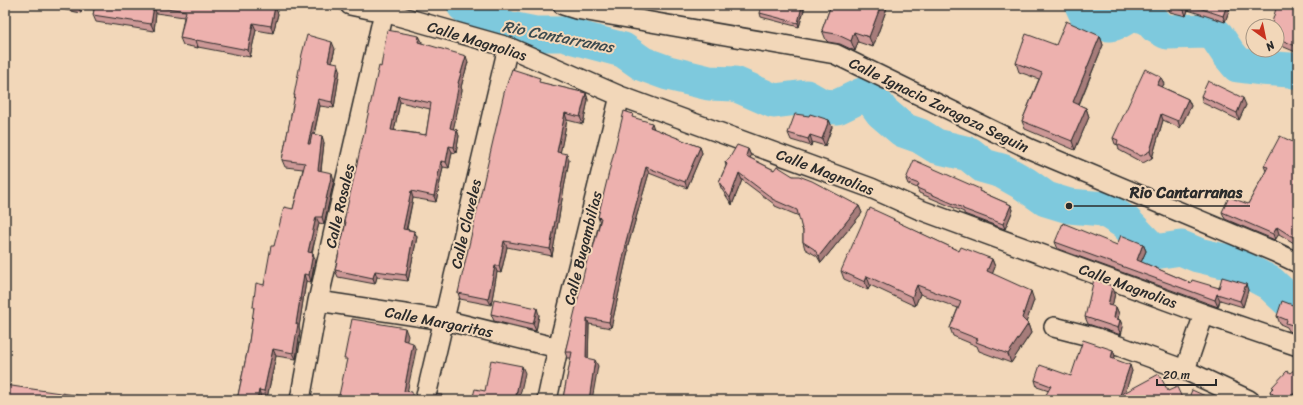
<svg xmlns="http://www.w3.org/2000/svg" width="1303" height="405" viewBox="0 0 1303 405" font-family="Sriracha,sans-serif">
<rect width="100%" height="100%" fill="#f2d7b9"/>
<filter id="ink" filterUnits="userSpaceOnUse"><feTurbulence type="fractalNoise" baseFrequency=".025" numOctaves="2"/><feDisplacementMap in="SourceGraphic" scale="8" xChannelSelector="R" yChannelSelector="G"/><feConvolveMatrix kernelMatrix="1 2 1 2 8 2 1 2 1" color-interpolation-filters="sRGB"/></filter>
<g filter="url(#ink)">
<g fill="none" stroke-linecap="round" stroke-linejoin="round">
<path stroke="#7ec9dd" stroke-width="35" d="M464,5L485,21L510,29L535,34H563L623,50L643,64L668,73L709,83L735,84L774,101L806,97L822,106L837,107L862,95L874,101L882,112L903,130L920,136L936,146L969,154L984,166L1002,171L1025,184L1046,199L1069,206L1104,209L1125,222L1154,252L1181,248L1198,255L1232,263L1270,283L1287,299H1298
M1082,5L1088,18C1109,27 1113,26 1131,14L1147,16L1156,26L1167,32L1206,31L1216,35L1228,53L1238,65L1261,68L1290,70L1298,72"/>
<g stroke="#2b2b2b" stroke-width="22">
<path id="street" d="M350,5L384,12L508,47L620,96L871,188L918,209L1204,314L1298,346
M563,5L576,9L835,54L1030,149L1275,252L1298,263
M318,301L444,320L558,348
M1054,327L1097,338L1185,370L1249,400
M1185,370L1204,314
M300,400L318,301L384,12L387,5
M425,400L508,47
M547,400L558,348L620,96"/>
</g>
<use href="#street" stroke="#f2d7b9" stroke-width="19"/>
</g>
<path fill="#cc9896" stroke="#2b2b2b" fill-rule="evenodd" d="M60,5H83L81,13L61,9Z
M95,5L275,7L278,14L273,33L256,30L250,57L198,47V48L183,45L180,38L184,17L156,13L154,31L96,22L93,15Z
M831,5H888L873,47L858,42L855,51L840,44L828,42L826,40L822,30Z
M1162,5H1231L1225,22L1188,10L1186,16L1170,12L1168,7Z
M802,6L804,10L799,27L761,17L760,13Z
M1298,6V53L1277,44V26Z
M419,36L422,42L421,43L468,62L461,87L462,90L453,129L457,130L459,136L456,153L452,152L449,168L443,167L436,202L413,198L407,229L414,231L417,237L408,281L377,277L375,284L338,277L335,270L345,225L344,221ZM400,102L430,109L426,135L394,130Z
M1100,36L1103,45L1079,105L1086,108L1089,117L1075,150L1025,129L1022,121L1039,79L1019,72L1016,63L1056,45Z
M335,49L332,61L340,69L334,108L320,106L314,135L322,136L324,143L321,171L334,180L324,224L319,223L312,253L315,260L311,282L306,281L299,327L300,331L296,359L276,356L267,398L261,397V400H237L248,348L254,310L253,307L264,285L274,246L293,209L303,169L285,167L282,160L295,97L294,95Z
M542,83L586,93L588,100L583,124L567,120L560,153L569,160L552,256L507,247L501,273L497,272L491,305L460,299L458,293Z
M1164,84L1162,87L1188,99L1191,106L1180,128L1163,120L1152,158L1143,163L1119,150L1118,145L1115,144L1113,138Z
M1201,96L1246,105L1239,120L1203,103Z
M635,118L654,129L700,147L702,153L687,188L649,173L627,249L628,251L611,328L589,324L588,359L598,366L563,398L571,358H567L565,352L600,223L598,217Z
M829,120L832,127L825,146L812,142L811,146L791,140L788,133Z
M1298,137V245L1294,243L1279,234L1275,240L1225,219L1222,212L1248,204L1266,171L1264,166L1295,143Z
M748,149L751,156L750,158L774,170L793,176L859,206L862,213L821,263L817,256L805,249L803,242V232L799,216L775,206L774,204L742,180L732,205L721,188L719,182L726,166L725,162Z
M906,179L981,192L1011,205L1013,210L1005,229L964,214V212L919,193L917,188L908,184Z
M894,219V221L959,251L992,259L995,267L992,274L1034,300L1026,322L1028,324L1031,333L1011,363L979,351L977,346L953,336L950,328L958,308L920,294L915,306L870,285L868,290L844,279L841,271Z
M1055,242L1117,245L1143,244L1146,251L1141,262L1191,283L1219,288L1248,290L1243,307L1220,300L1218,307L1058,249Z
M1115,293L1112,306L1116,307L1119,314L1118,319L1120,320L1123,327L1121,335L1088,324L1085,317Z
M1298,307V334L1289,331L1287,327L1280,324L1277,316Z
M491,314L539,315L536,331L494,321Z
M1113,350L1115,356L1114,360L1132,371L1125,392L1168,391L1183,400L1049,391L1037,387L1035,380L1071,376Z
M1290,373L1298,400H1273L1270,391L1272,389V387Z"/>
<path fill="#a67c7a" stroke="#2b2b2b" d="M78,5H83L81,13L78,6Z
M881,5H888L873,47L869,37Z
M1185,5H1186L1188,10L1186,16L1184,10Z
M1227,5H1231L1225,22L1223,16Z
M154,6L156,13L154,31L151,24Z
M802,6L804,10L799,27L798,23Z
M275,7L278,14L273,33L271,26Z
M253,23L256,30L250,57L248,50Z
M854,32L858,42L855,51L851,41Z
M419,36L422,42L420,49L418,42Z
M1100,36L1103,45L1076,111L1073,102Z
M196,40L198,47V48L195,41Z
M332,42L335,49L330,67L328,61Z
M466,56L468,62L461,87L462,90L452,135L450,128L458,83Z
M338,63L340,69L334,108L332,102Z
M1161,77L1164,84L1160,91L1157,85Z
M586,93L588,100L583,124L580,117Z
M398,96L400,102L393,136L391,130Z
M1243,98L1246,105L1239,120L1237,113Z
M318,99L320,106L310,151L308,144Z
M1188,99L1191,106L1180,128L1178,121Z
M1086,108L1089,117L1075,150L1072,141Z
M565,113L567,120L559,159L557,152Z
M1161,114L1163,120L1152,158L1150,151Z
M829,120L832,127L825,146L822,139Z
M652,123L654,129L650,127Z
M457,130L459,136L456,153L454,147Z
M810,135L812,142L811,146L808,139Z
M322,136L324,143L320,177L318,170Z
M449,146L452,152L449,168L446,162Z
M700,147L702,153L687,188L685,182Z
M748,149L751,156L748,162L746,156Z
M567,154L569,160L552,256L550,249Z
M441,161L443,167L436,202L434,196Z
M646,167L649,173L627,249L628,251L611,328L609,322L625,245Z
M332,173L334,180L324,224L322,217Z
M739,173L742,180L732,205L730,198Z
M411,191L413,198L405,235L403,229Z
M1011,205L1013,210L1005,229L1003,224Z
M859,206L862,213L821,263L819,256Z
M316,217L319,223L310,259L308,252Z
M1277,227L1279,234L1275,240L1273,234Z
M414,231L417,237L408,281L406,275Z
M504,241L507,247L501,273L499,266Z
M1143,244L1146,251L1139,267L1137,260Z
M313,253L315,260L311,282L309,275Z
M992,259L995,267L990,280L987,271Z
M495,266L497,272L491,305L488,299Z
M375,271L377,277L375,284L373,278Z
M304,274L306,281L299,327L300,331L296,359L293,353L296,324Z
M867,276L870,285L868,290L865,282Z
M1246,284L1248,290L1243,307L1240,301Z
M917,285L920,294L915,306L912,297Z
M1112,286L1115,293L1111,312L1108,305Z
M1031,291L1034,300L1025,326L1022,318Z
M1217,294L1220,300L1218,307L1215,300Z
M1116,307L1119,314L1116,326L1114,318Z
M537,308L539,315L536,331L533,324Z
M587,318L589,324L588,364L586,358Z
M1120,320L1123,327L1121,335L1118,328Z
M1028,324L1031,333L1011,363L1008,354Z
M405,328L408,336L405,348L403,340Z
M413,343L416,350L406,398L404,391Z
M273,349L276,356L267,398L264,391Z
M1113,350L1115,356L1113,365L1111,358Z
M595,360L598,366L592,400H589Z
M1130,365L1132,371L1123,400L1120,395Z
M522,366L525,373L519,400H517L516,395Z
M1298,389V400H1288Z
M259,390L261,397V400H257Z"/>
<path fill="#edb1ae" stroke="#2b2b2b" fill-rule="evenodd" d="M95,5H263L275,7L271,26L253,23L248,50L196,40L195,41L180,38L186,11L154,6L151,24L93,15Z
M762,5H797L802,6L798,23L760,13Z
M831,5H881L869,37L854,32L851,41L836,34L824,32L822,30Z
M1167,5H1185L1184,10L1168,6Z
M1190,5H1227L1223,16Z
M1277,5H1293L1298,6V47L1277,38V26H1271Z
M1066,21L1100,36L1073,102L1086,108L1072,141L1022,121L1042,73L1016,63L1026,34L1056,45Z
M387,30L419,36L418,42L466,56L458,83L459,84L450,128L457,130L454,147L449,146L446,162L441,161L434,196L411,191L403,229L414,231L406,275L375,271L373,278L335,270L346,222L344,221L379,66L381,67ZM398,96L431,103L426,135L391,130Z
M307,35L332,42L328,61L338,63L332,102L318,99L308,144H310L312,134L322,136L318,170L332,173L322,217H316L308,252L313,253L309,275L304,274L296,324H298L293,353L273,349L264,391L259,390L257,400H237L248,348L254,307H253L256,283L264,285L271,246H274L284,207L293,209L305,163L282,160L295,95H294L302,54Z
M512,69L540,78L539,82L586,93L580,117L565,113L557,152L567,154L550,249L504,241L499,266H495L488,299L458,293L504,93Z
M1145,69L1161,77L1157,85L1188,99L1178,121L1161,114L1150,151L1141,156L1117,144L1118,140L1113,138Z
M1208,81L1243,98L1237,113L1201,96Z
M624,111L633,114L632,117L652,123L650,127L700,147L685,182L646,167L625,245H626L609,322L587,318L586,358L595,360L589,400H554L555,397L563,398L572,352H565L567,344L588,256H591L601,218L598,217Z
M795,114L809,116L810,114L829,120L822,139L810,135L808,139L788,133Z
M1280,136L1295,143L1298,137V239L1291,236L1277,227L1273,234L1222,212L1229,197L1248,204L1268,167L1264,166Z
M737,145L748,149L746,156L774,170L777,166L793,176H799L812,181L859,206L819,256L814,249L803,242V230L802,229L797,210L772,199V198L739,173L730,198L719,182L727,164L725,162L729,159Z
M914,160L980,189L979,191L1011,205L1003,224L963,209V208L917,188L919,184L906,179Z
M870,208L894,219L893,220L959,251L961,247L992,259L987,271L1031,291L1022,318L1028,324L1008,354L976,342L978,339L950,328L961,302L917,285L912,297L867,276L865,282L841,271L868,210L869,211Z
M1063,223L1117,245L1121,235L1143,244L1137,260L1191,283L1192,280L1219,288L1222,277L1246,284L1240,301L1217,294L1215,300L1055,242Z
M1094,279L1112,286L1108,305L1116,307L1114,318L1120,320L1118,328L1085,317Z
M494,299L537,308L533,324L491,314Z
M1282,301L1298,307V327L1286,323L1287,320L1277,316Z
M352,319L405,328L403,340L413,343L404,391L412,392V396L414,400H338L347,359H344Z
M1083,340L1113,350L1111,358L1130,365L1120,395L1159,374L1168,391L1177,387L1183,400H1043L1051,386L1035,380L1040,365L1071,376Z
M491,360L522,366L516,395H517V400H472L475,389L485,391Z
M1298,367V389L1288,400H1279L1270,391L1273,388L1272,387L1287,371L1290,373Z
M5,385L25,388L89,397L108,400H5Z
M1192,390L1214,400H1188Z
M433,394L442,395L441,397L471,400H430Z"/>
</g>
<g text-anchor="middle" stroke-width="4" stroke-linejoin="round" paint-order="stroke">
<g font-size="15" fill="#2b2b2b" stroke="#f2d7b9">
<text transform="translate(477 41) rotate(17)" y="5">Calle Magnolias</text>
<text transform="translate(939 105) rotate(26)" y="5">Calle Ignacio Zaragoza Seguin</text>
<text transform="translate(825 172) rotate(21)" y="5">Calle Magnolias</text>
<text transform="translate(340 206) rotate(-77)" y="5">Calle Rosales</text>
<text transform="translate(466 224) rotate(-77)" y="5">Calle Claveles</text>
<text transform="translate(583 248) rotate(-76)" y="5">Calle Bugambilias</text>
<text transform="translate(1128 286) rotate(20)" y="5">Calle Magnolias</text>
<text transform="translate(439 322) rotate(11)" y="5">Calle Margaritas</text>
</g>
<g font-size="16" font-style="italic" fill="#3c4b4f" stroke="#f2d7b9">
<text transform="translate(558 36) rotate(11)" y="6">Rio Cantarranas</text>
</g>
</g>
<path fill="none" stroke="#2b2b2b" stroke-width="1.5" d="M1069 206L1121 206H1250"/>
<circle fill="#2b2b2b" stroke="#f2d7b9" stroke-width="1.5" cx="1069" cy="206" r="4"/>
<g font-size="16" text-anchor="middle" font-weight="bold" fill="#2b2b2b" stroke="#f2d7b9" stroke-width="4" stroke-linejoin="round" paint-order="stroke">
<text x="1186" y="198">Rio Cantarranas</text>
</g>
<rect width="1303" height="405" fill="none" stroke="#f2d7b9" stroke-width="20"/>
<rect x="10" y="10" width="1283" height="385" fill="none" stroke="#2b2b2b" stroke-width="1.5" filter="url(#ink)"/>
<g transform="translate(1265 38) rotate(147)"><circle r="19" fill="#f2d7b9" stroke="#a29280"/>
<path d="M0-3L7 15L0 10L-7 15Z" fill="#c8321e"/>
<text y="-6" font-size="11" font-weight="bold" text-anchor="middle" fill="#2b2b2b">N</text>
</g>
<path d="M1157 379v6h59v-6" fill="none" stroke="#2b2b2b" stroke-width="2"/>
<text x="1163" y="379" font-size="12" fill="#2b2b2b" stroke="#f2d7b9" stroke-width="3" paint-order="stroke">20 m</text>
</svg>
